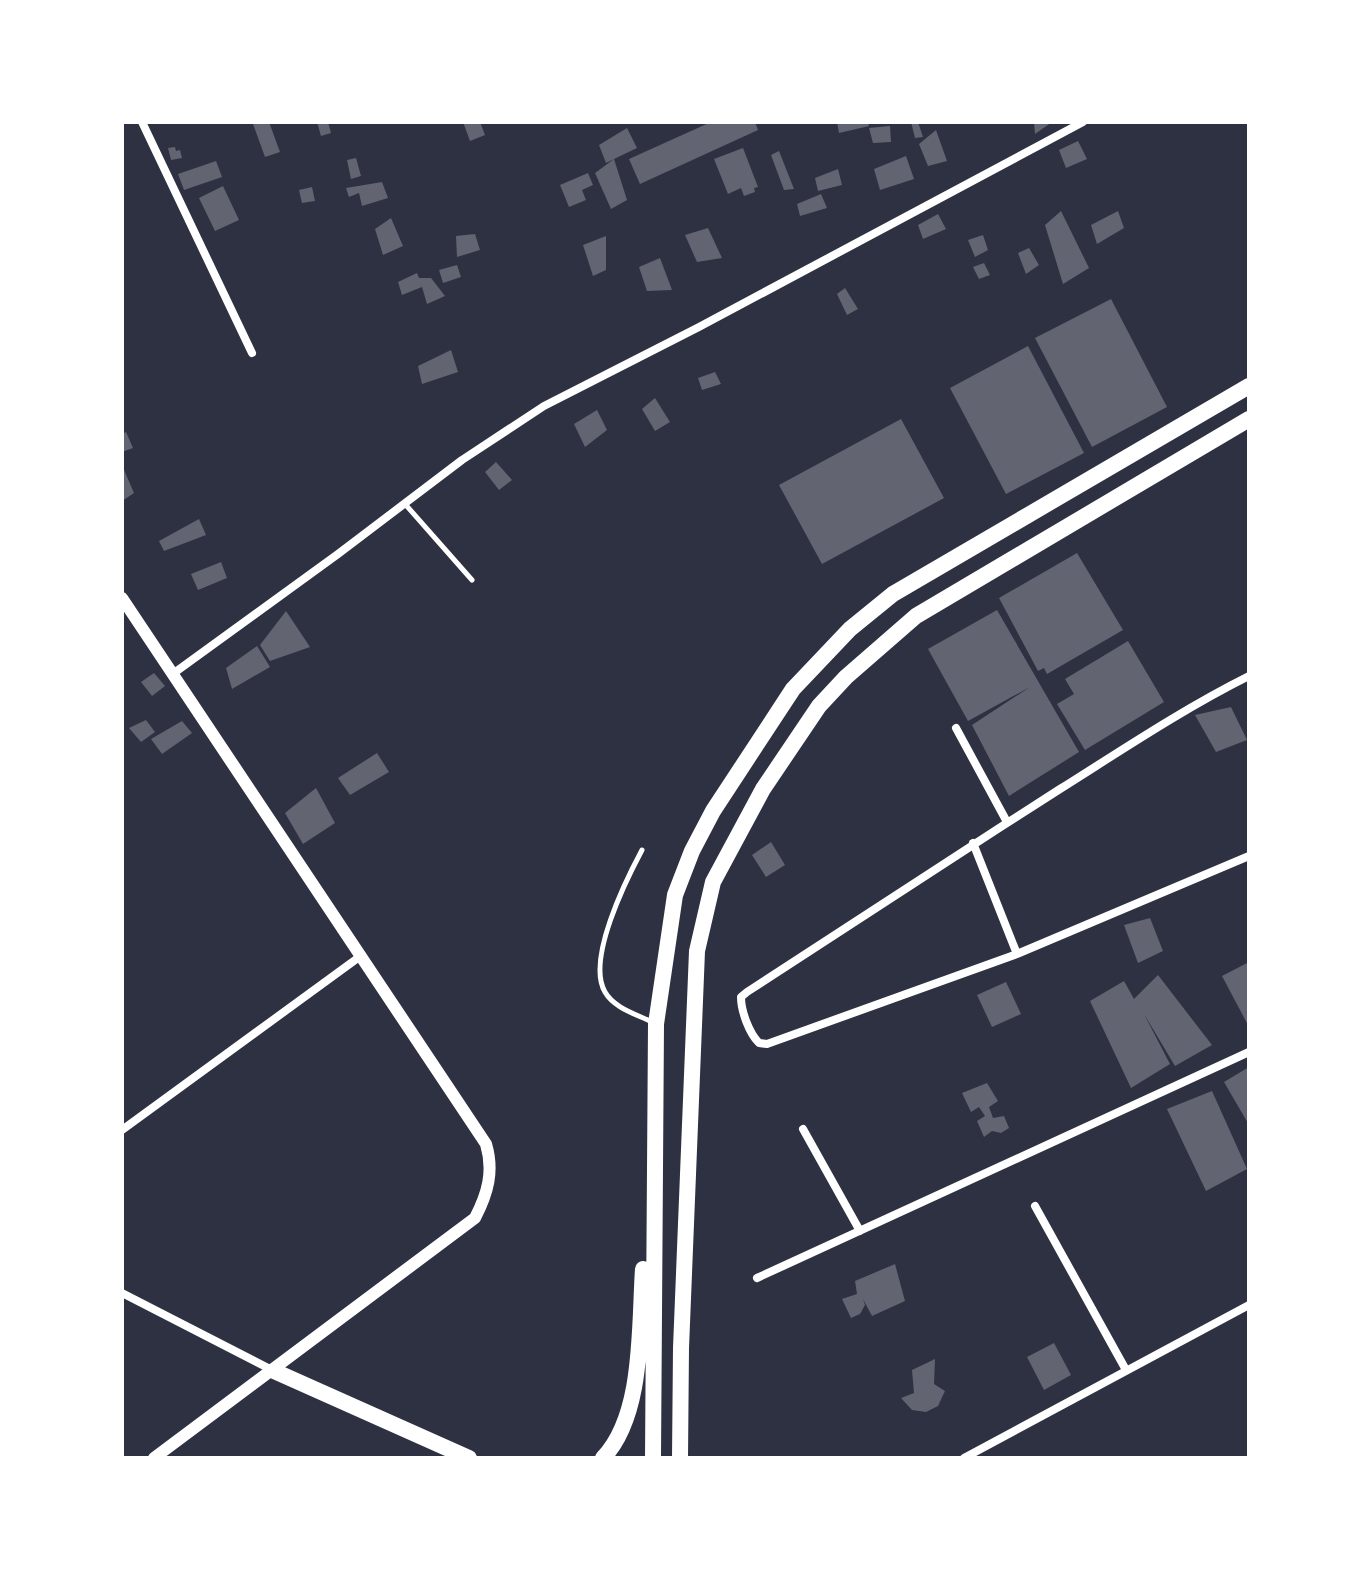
<svg xmlns="http://www.w3.org/2000/svg" width="1371" height="1580" viewBox="0 0 1371 1580" font-family="Karla,sans-serif">
<rect width="100%" height="100%" fill="#2d3142"/>
<path fill="#626471" d="M259,122H269L280,152L265,157L253,124Z
M317,122H328L331,133L321,136Z
M463,122H480L485,135L470,141Z
M711,122H755L758,130L640,184L629,159Z
M837,122H868L869,126L839,133Z
M911,122H918L923,137L915,138Z
M1034,122H1052L1035,134Z
M890,126L891,142L873,143L869,128Z
M627,128L637,148L614,159L627,200L611,209L595,173L614,159L606,163L599,145Z
M936,130L947,161L928,166L919,144Z
M1078,141L1087,159L1066,168L1059,150Z
M175,147L176,151L180,150L182,158L171,160L168,148Z
M743,148L758,187L754,188L755,192L744,196L741,188L728,194L714,159Z
M779,151L794,189L784,190L771,155Z
M906,156L914,179L880,190L874,169Z
M356,158L361,176L351,179L347,160Z
M216,161L222,177L184,190L178,174Z
M838,169L842,185L818,191L815,178Z
M588,173L593,185L582,190L586,200L569,207L560,185Z
M382,182L388,198L362,206L359,193L349,197L346,188Z
M223,186L239,220L215,231L199,198Z
M312,187L315,201L302,203L299,190Z
M821,194L827,208L800,216L797,204Z
M1061,211L1089,268L1063,284L1045,225Z
M1118,211L1124,228L1097,244L1091,225Z
M938,214L946,229L923,239L918,225Z
M391,218L403,246L383,255L375,229Z
M708,228L722,258L697,262L685,235Z
M475,234L480,250L457,257L456,236Z
M983,235L988,250L975,257L968,240Z
M606,236V270L593,276L583,245Z
M1029,248L1039,265L1026,274L1018,253Z
M660,258L672,290L647,291L639,267Z
M984,263L990,275L979,279L973,267Z
M457,265L461,277L443,283L439,270Z
M417,273L419,278H431L445,296L427,304L422,287L402,295L398,282Z
M845,288L858,309L847,315L837,294Z
M1111,299L1167,407L1092,447L1035,338Z
M1028,346L1084,453L1006,494L950,388Z
M451,350L458,372L422,384L418,366Z
M715,372L721,384L702,390L698,378Z
M655,398L670,422L655,431L642,409Z
M597,410L607,430L585,447L574,424Z
M901,419L944,498L822,564L779,485Z
M126,432L133,448L122,452V434Z
M496,462L512,480L499,490L485,472Z
M122,465L134,493L122,501Z
M199,519L206,535L164,551L159,541Z
M1077,553L1123,630L1047,674L1044,668L1038,671L999,598Z
M221,562L227,578L198,590L191,574Z
M997,610L1079,752L1009,796L972,725L1030,687L968,721L928,649Z
M286,611L310,647L270,661L260,645Z
M1128,641L1164,702L1085,750L1057,704L1074,694L1065,679Z
M257,646L270,667L232,689L226,668Z
M154,673L165,686L152,696L141,682Z
M1231,707L1247,740L1216,752L1195,715Z
M146,720L155,732L141,742L129,728Z
M182,721L192,733L162,754L151,739Z
M377,753L389,772L350,795L338,778Z
M316,788L335,823L303,844L285,813Z
M771,842L785,865L766,877L752,855Z
M1150,918L1163,951L1138,963L1124,925Z
M1249,962V1027L1222,976Z
M1158,975L1212,1045L1175,1066L1144,1014L1170,1064L1131,1088L1090,1001L1124,981L1134,999Z
M1006,982L1021,1014L992,1027L977,995Z
M1249,1067V1125L1224,1082Z
M987,1083L998,1101L989,1107L993,1118L1004,1116L1009,1128L1001,1133L992,1131L984,1137L977,1121L985,1116L979,1107L971,1112L962,1093Z
M1212,1091L1247,1169L1206,1191L1167,1109Z
M895,1264L905,1301L872,1316L863,1299L865,1305L860,1314L851,1318L842,1299L857,1294L855,1281Z
M1054,1343L1071,1375L1044,1390L1027,1357Z
M935,1359L934,1384L945,1391L938,1406L926,1412L912,1410L901,1398L914,1393L912,1370Z"/>
<g fill="none" stroke-linecap="round" stroke-linejoin="round">
<path stroke="#fff" stroke-width="5" d="M405,504L472,580
M642,850C626,880 586,960 605,992C614,1008 636,1014 652,1022"/>
<path stroke="#fff" stroke-width="8" d="M142,122L252,353
M174,673L338,554L462,460L544,406L699,327L1083,122
M1249,676C1183,709 1122,750 1060,789C955,856 851,925 747,992L741,997C741,1011 749,1033 759,1043L767,1044L1017,954L1249,856
M956,728L1007,822
M973,843L1017,954
M803,1129L860,1231
M122,1130L362,955
M1035,1206L1126,1370
M757,1278L1249,1052
M122,1293L274,1371
M964,1458L1249,1305"/>
<path stroke="#fff" stroke-width="12" d="M122,598L486,1144C494,1171 488,1193 475,1218L154,1458"/>
<path stroke="#fff" stroke-width="16" d="M274,1371L469,1458
M603,1458C644,1415 639,1327 643,1269
M653,1458L656,1024L675,895L692,851L713,811L793,689L850,629L893,594L1249,386
M680,1458L681,1348L697,951L713,882L763,789L819,706L846,677L916,616L1249,419"/>
</g>
<rect width="1371" height="1580" fill="none" stroke="#ffffff" stroke-width="248"/>
</svg>
